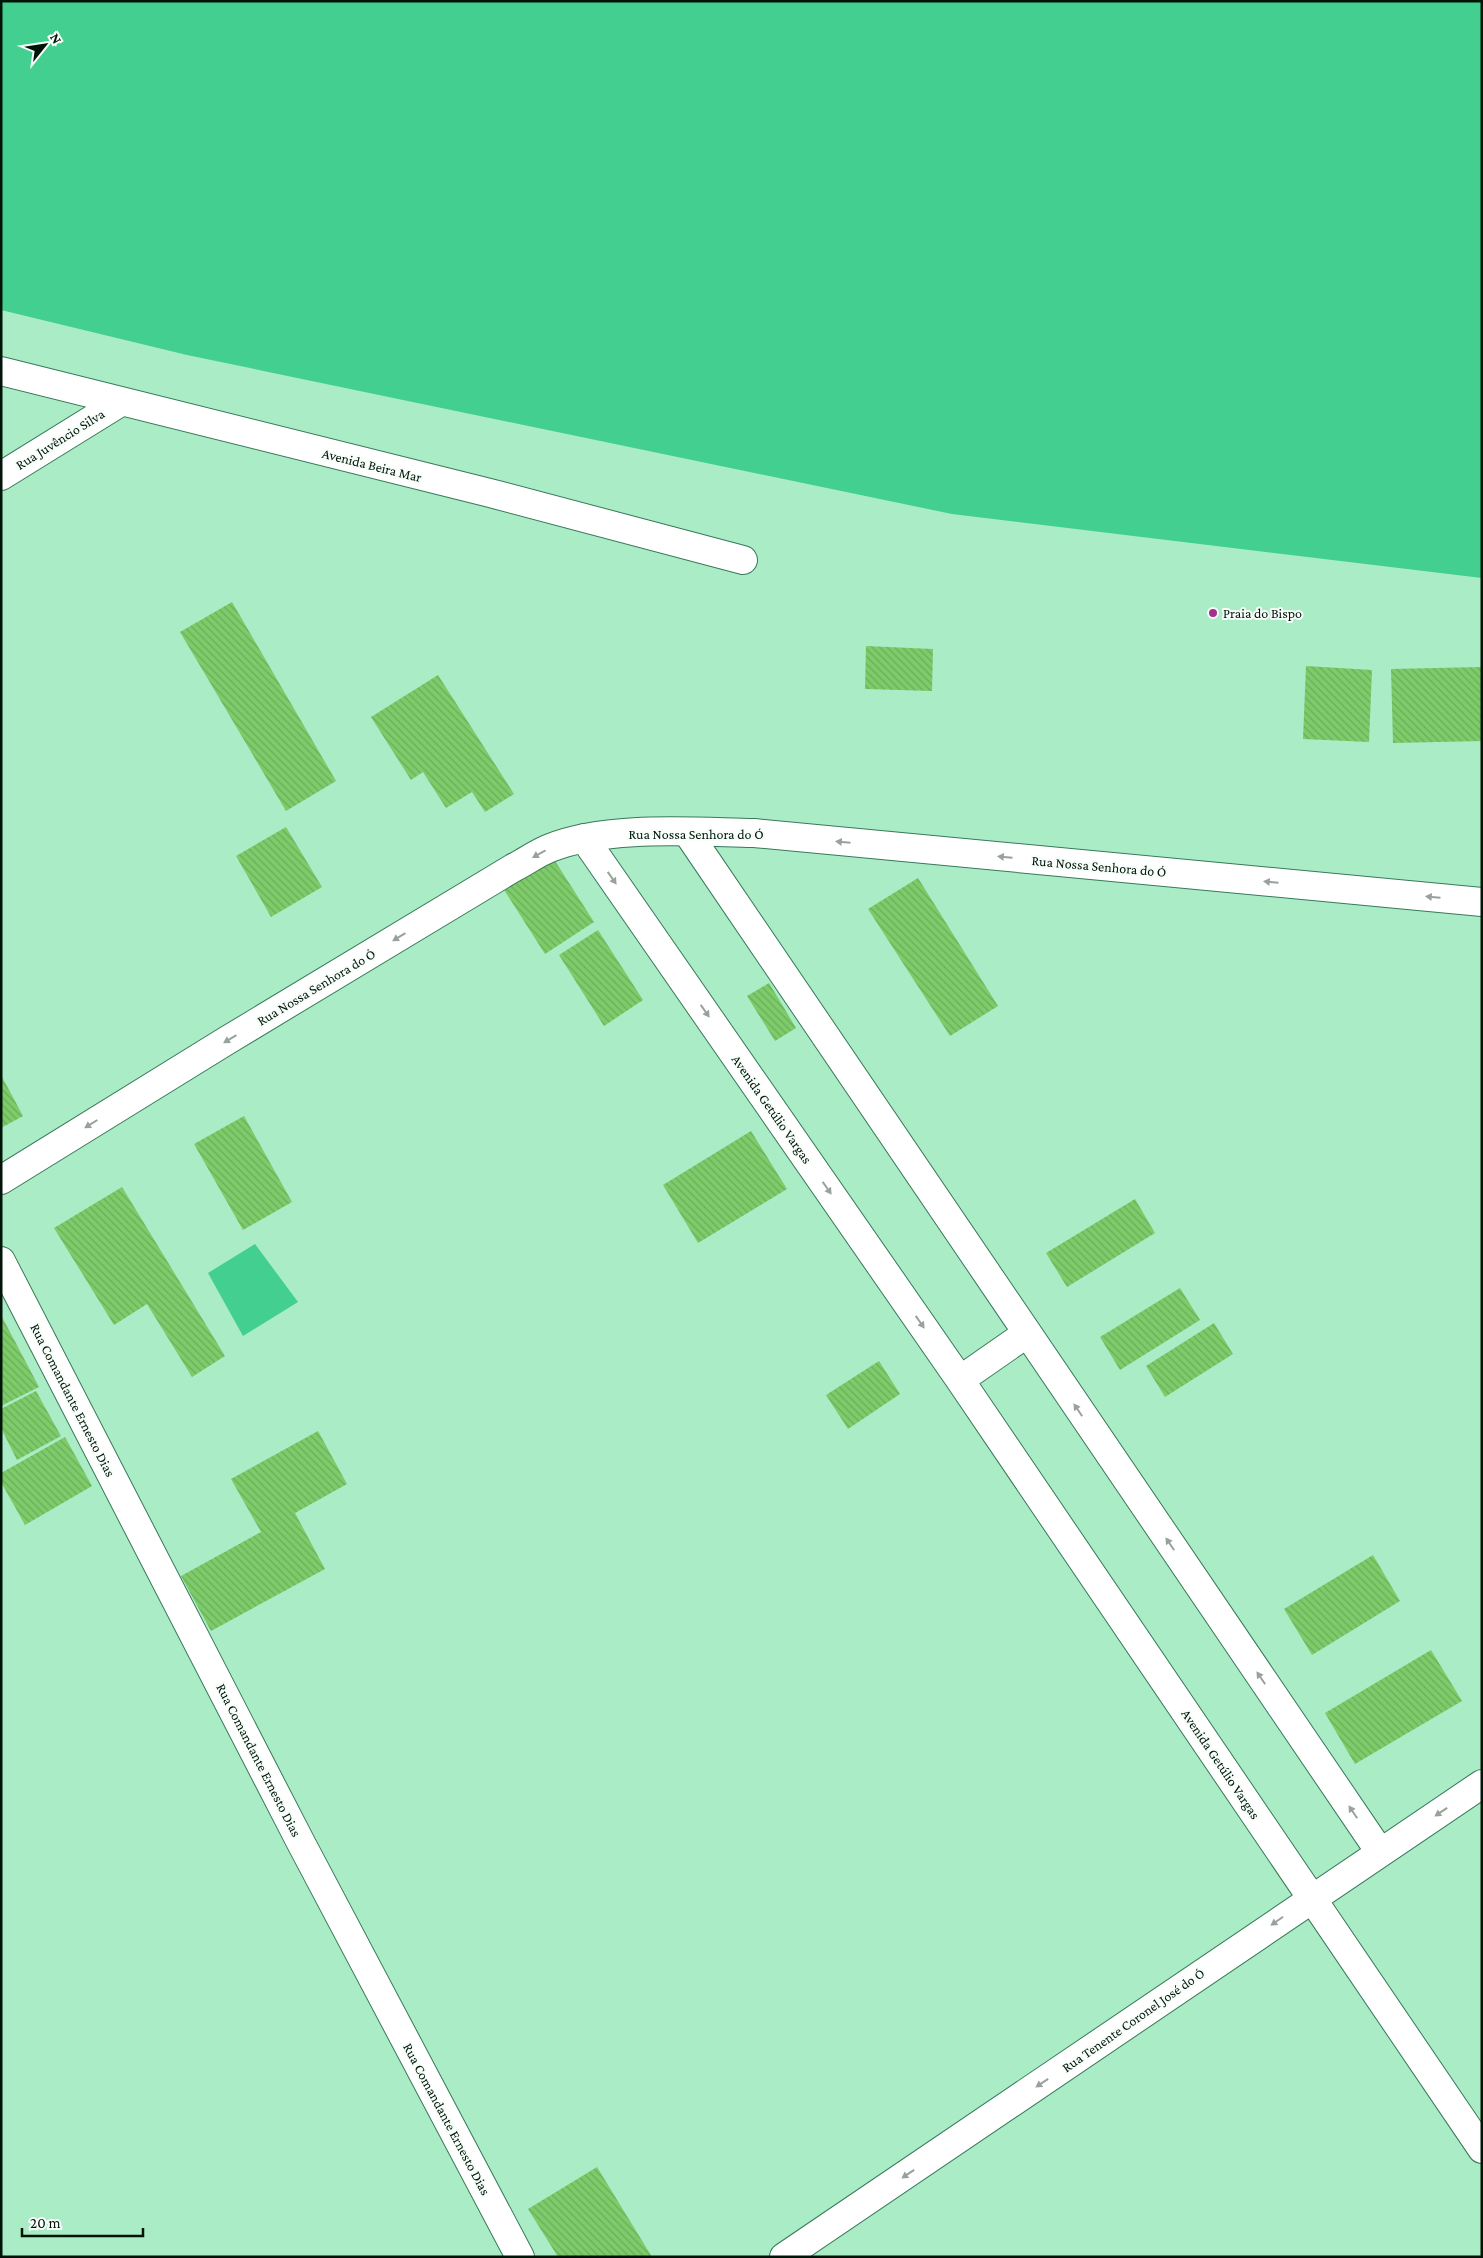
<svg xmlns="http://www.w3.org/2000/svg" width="1483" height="2258" viewBox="0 0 1483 2258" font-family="'Crimson Pro',serif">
<defs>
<pattern id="building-back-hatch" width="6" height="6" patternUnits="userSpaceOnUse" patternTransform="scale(1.25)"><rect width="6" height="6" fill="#7ecb6a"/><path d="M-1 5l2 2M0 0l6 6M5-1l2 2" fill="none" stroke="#6bad5a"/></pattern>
</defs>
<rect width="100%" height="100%" fill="#a9ecc6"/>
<path fill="#42cf8f" d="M1,1H1482V578L952,514L187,355L1,310Z
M255,1244L298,1302L243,1336L208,1273Z"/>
<path fill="url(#building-back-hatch)" d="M232,602L336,781L286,811L180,632Z
M866,646L933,649L932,691L865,689Z
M1306,666L1372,670L1369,742L1303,739Z
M1482,667V741L1393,743L1391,669Z
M438,675L514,794L485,812L472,792L446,808L423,772L411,780L371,717Z
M286,827L322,887L271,917L236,856Z
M548,850L594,922L545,954L499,882Z
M918,878L998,1006L950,1036L868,909Z
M598,930L643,1000L604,1026L559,955Z
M769,983L796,1028L775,1041L747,996Z
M1,1075L23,1116L1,1128Z
M244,1116L292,1202L243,1230L194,1144Z
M751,1131L787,1189L698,1243L663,1185Z
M122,1187L225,1356L192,1377L147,1304L114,1325L54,1228Z
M1135,1199L1155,1233L1067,1287L1046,1253Z
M1180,1288L1200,1320L1120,1370L1100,1337Z
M1,1315L39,1387L1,1406Z
M1214,1323L1233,1354L1165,1397L1146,1366Z
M879,1361L900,1394L848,1429L826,1395Z
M36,1391L61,1436L17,1460L1,1428V1409Z
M318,1431L347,1484L295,1513L325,1569L211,1631L181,1576L261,1532L231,1479Z
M65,1437L92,1486L25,1525L1,1482V1473Z
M1373,1555L1400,1601L1312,1655L1284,1609Z
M1431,1650L1462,1701L1355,1764L1325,1713Z
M597,2167L652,2257H558L528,2209Z"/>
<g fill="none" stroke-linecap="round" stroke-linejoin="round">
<g stroke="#387958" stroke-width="30">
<path id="minor" d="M1,371L490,493L743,560
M1,476L119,403
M687,832L1380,1852
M584,838L960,1380L1482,2149
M1,1261L300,1841L520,2257
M960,1380L1026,1334
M784,2257L1482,1784"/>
</g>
<g stroke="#387958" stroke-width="30">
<path id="secondary" d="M1,1180L226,1041L513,868C525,862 537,853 550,848C607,825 693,832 754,833L1482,902"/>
</g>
<use href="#minor" stroke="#fff" stroke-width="28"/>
<use href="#secondary" stroke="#fff" stroke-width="28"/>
</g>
<defs><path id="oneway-solid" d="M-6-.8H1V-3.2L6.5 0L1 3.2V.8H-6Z" transform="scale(1.25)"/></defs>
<g fill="#99a19c">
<use href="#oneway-solid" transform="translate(843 842) rotate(-175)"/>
<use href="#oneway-solid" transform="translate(539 854) rotate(151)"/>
<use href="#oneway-solid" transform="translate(1005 857) rotate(-175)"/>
<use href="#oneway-solid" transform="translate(612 878) rotate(55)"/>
<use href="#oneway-solid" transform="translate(1271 882) rotate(-175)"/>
<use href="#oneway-solid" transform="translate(1433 897) rotate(-175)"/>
<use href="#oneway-solid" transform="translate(399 937) rotate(149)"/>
<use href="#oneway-solid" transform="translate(705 1011) rotate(55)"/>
<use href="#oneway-solid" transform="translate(230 1039) rotate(149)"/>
<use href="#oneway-solid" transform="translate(91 1124) rotate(148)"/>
<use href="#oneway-solid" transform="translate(827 1188) rotate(55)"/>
<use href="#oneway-solid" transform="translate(920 1322) rotate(55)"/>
<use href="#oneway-solid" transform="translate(1078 1410) rotate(-124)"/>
<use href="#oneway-solid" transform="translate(1170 1544) rotate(-124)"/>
<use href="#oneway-solid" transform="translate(1261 1678) rotate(-124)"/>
<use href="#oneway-solid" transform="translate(1353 1812) rotate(-124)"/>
<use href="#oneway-solid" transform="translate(1441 1812) rotate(146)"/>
<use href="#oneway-solid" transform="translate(1277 1921) rotate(145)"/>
<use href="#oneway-solid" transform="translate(1042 2083) rotate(146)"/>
<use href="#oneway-solid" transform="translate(908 2174) rotate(146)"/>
</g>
<circle fill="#a7318a" stroke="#f7fdf9" stroke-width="2" cx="1213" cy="613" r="5"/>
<g text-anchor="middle" stroke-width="4" stroke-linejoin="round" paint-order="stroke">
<g font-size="14" fill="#001508" stroke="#f7fdf9">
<text transform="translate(60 439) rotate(-32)" y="5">Rua Juvêncio Silva</text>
<text transform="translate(372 465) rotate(14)" y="5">Avenida Beira Mar</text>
<text x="696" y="839">Rua Nossa Senhora do Ó</text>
<text transform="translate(1099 866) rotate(5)" y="5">Rua Nossa Senhora do Ó</text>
<text transform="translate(316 987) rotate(-31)" y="5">Rua Nossa Senhora do Ó</text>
<text transform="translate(772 1109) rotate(55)" y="5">Avenida Getúlio Vargas</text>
<text transform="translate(73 1400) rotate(63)" y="5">Rua Comandante Ernesto Dias</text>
<text transform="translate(259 1760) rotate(63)" y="5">Rua Comandante Ernesto Dias</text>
<text transform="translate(1221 1764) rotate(56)" y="5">Avenida Getúlio Vargas</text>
<text transform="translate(1133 2020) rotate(-35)" y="5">Rua Tenente Coronel José do Ó</text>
<text transform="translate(447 2119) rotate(62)" y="5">Rua Comandante Ernesto Dias</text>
</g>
<g font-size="14" fill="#001508" stroke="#f7fdf9" text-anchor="start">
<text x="1223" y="618">Praia do Bispo</text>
</g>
</g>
<rect width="1483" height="2258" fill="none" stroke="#001508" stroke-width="5"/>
<g transform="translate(45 45) rotate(60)" stroke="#f7fdf9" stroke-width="4" paint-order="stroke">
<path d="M0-4L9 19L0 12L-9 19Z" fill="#001508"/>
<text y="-8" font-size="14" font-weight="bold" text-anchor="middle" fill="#001508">N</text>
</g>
<path d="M22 2228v8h121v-8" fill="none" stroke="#001508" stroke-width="2.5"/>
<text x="30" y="2228" font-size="15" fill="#001508" stroke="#f7fdf9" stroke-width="4" paint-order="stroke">20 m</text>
</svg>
